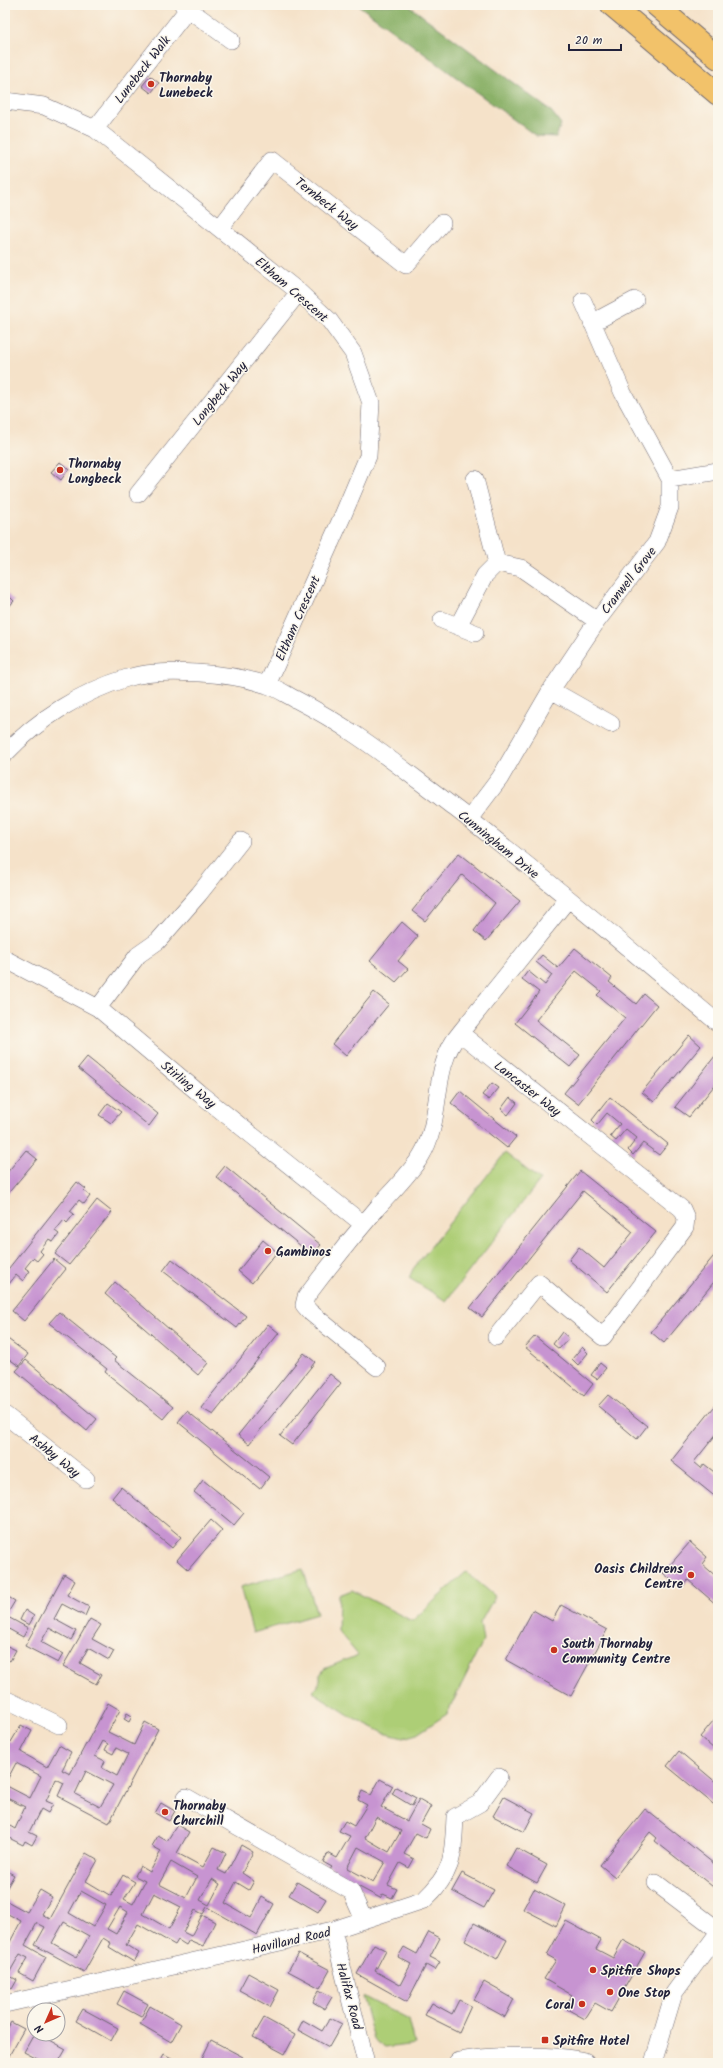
<svg xmlns="http://www.w3.org/2000/svg" width="723" height="2068" viewBox="0 0 723 2068" font-family="Kalam,sans-serif">
<rect width="100%" height="100%" fill="#fbf7ec"/>
<filter id="ink" filterUnits="userSpaceOnUse"><feTurbulence type="fractalNoise" baseFrequency=".025" numOctaves="2"/><feDisplacementMap in="SourceGraphic" scale="8" xChannelSelector="R" yChannelSelector="G"/><feConvolveMatrix kernelMatrix="1 2 1 2 8 2 1 2 1" color-interpolation-filters="sRGB"/></filter>
<filter id="wash" filterUnits="userSpaceOnUse"><feTurbulence type="fractalNoise" baseFrequency=".012" numOctaves="4" result="noise"/><feDisplacementMap in="SourceGraphic" scale="16" xChannelSelector="R" yChannelSelector="G"/><feGaussianBlur stdDeviation="0.9" result="paint"/><feColorMatrix in="noise" values="0 0 0 0 0 0 0 0 0 0 0 0 0 0 0 0 0 1.4 0 .05"/><feComposite in="paint" operator="in"/></filter>
<g filter="url(#wash)">
<rect width="100%" height="100%" fill="#f5e2c9"/>
<path fill="#adce76" stroke="#687858" d="M505,1153L540,1180L446,1301L409,1278L413,1269Z
M303,1569L317,1614L253,1633L240,1587Z
M466,1572L495,1596L480,1623L483,1641L447,1714L417,1734L403,1738L384,1733L352,1717L313,1692L320,1681V1675L324,1669L358,1655L338,1631L339,1595L352,1590L412,1621Z
M362,1996L409,2020L415,2044L385,2048L374,2040Z"/>
<path fill="#8ab167" stroke="#566a51" d="M358,5H408L551,111L561,124L556,137L536,136Z"/>
<g id="blocks">
<path fill="#c794d1" fill-rule="evenodd" d="M150,76L159,83L151,93L142,86Z
M60,462L69,469L61,480L51,472Z
M5,592L14,601L5,611Z
M459,853L520,901L486,941L474,931L495,903L462,875L425,921L412,911Z
M402,922L418,936L398,961L408,969L396,982L370,961Z
M575,948L612,978L609,982L636,1004L644,994L657,1005L578,1104L564,1093L625,1018L597,995L601,991L576,971L536,1020L580,1055L570,1067L515,1023L539,992L522,979L528,971L545,985L552,975L536,962L542,955L558,968Z
M374,992L389,1004L346,1056L332,1044Z
M689,1035L701,1046L654,1102L642,1092Z
M715,1056L718,1058V1081L689,1117L675,1107Z
M87,1057L158,1114L149,1126L78,1068Z
M492,1083L499,1088L489,1100L482,1095Z
M460,1091L516,1137L507,1148L451,1103Z
M510,1097L517,1103L508,1115L501,1109Z
M610,1097L668,1144L659,1155L643,1143L633,1155L628,1150L637,1138L626,1129L616,1141L610,1136L620,1124L607,1113L597,1125L592,1120Z
M108,1103L121,1112L111,1123L99,1115Z
M26,1150L37,1159L5,1197V1175Z
M225,1166L321,1245L312,1255L216,1177Z
M580,1171L656,1232L607,1292L569,1260L579,1247L604,1268L633,1232L583,1191L482,1317L470,1308Z
M77,1182L86,1189L84,1191L90,1196L84,1204L79,1200L70,1211L74,1214L67,1223L64,1220L55,1231L59,1234L53,1242L49,1239L40,1251L43,1254L37,1261L33,1258L25,1268L30,1271L23,1281L16,1275L5,1289V1273Z
M97,1200L112,1212L69,1265L55,1254Z
M263,1240L277,1252L252,1283L238,1271Z
M718,1251V1277L664,1343L651,1332Z
M54,1259L66,1269L24,1321L12,1311Z
M172,1259L246,1316L237,1328L163,1271Z
M115,1282L208,1363L198,1375L105,1294Z
M59,1312L116,1358L114,1360L173,1407L163,1419L105,1372L107,1369L49,1323Z
M268,1324L279,1333L213,1415L201,1408Z
M562,1332L569,1338L559,1349L553,1344Z
M535,1336L593,1384L584,1396L525,1347Z
M5,1337L28,1354L19,1366L5,1356Z
M582,1347L588,1353L578,1365L572,1359Z
M304,1353L315,1362L249,1444L238,1435Z
M26,1360L97,1419L87,1431L16,1371Z
M600,1363L606,1368L597,1379L591,1375Z
M330,1374L341,1383L292,1445L280,1436Z
M608,1395L647,1426L637,1439L598,1406Z
M718,1402V1432L694,1462L701,1468L704,1464L718,1475V1499L671,1461Z
M187,1411L269,1477L260,1489L178,1422Z
M203,1480L244,1513L234,1525L194,1492Z
M121,1487L181,1537L172,1548L112,1498Z
M211,1520L222,1530L188,1570L177,1560Z
M690,1542L707,1557L702,1564L718,1578V1606L688,1580L681,1588L663,1573Z
M64,1574L75,1581L67,1595L89,1607L85,1616L62,1604L54,1619L76,1631L71,1640L49,1628L41,1642L63,1654L58,1663L25,1646Z
M5,1595L15,1601L6,1616L28,1628L23,1637L5,1627Z
M561,1605L607,1630L571,1696L506,1660L533,1610L552,1621Z
M25,1610L34,1616L29,1625L20,1620Z
M90,1619L101,1625L92,1639L114,1651L109,1660L88,1648L80,1663L101,1675L96,1684L63,1666Z
M5,1645L16,1650L10,1661L5,1658Z
M108,1703L120,1710L108,1732L134,1745L145,1722L158,1729L109,1823L58,1796L64,1783L56,1779L46,1801L53,1804L48,1813L41,1809L29,1832L37,1836L32,1845L25,1841L23,1845L5,1836V1823L15,1829L25,1807L5,1797V1785L30,1798L41,1776L16,1763L5,1784L7,1752L5,1751V1739L11,1742L21,1725L32,1731L21,1752L47,1767L59,1745L71,1752L62,1770L70,1774ZM103,1741L108,1744L105,1750L113,1754L116,1748L128,1754L117,1776L102,1768L105,1761L95,1756ZM86,1771L113,1785L100,1807L75,1794Z
M127,1713L132,1716L129,1722L124,1719Z
M718,1715V1744L714,1749L700,1737Z
M679,1751L718,1784V1808L667,1766Z
M380,1779L393,1786L381,1807L407,1821L419,1799L431,1806L421,1824L430,1829L426,1838L416,1833L404,1854L414,1859L409,1868L400,1863L388,1885L397,1889L392,1898L383,1894L380,1898L329,1871L332,1867L323,1862L328,1853L337,1858L350,1836L339,1831L345,1821L354,1826L367,1805L358,1800L362,1791L371,1795ZM376,1817L401,1831L389,1852L365,1838ZM358,1847L385,1862L373,1882L347,1868Z
M396,1787L416,1798L412,1806L392,1794Z
M504,1797L534,1813L524,1832L493,1816Z
M161,1803L175,1811L169,1821L155,1813Z
M645,1809L718,1867L717,1890L655,1841L657,1838L650,1832L615,1877L600,1865Z
M177,1825L189,1832L177,1853L203,1867L214,1847L226,1853L218,1870L226,1874L241,1845L253,1852L242,1873L254,1881L249,1890L236,1882L225,1903L251,1918L262,1897L274,1904L257,1935L207,1907L203,1914L195,1910L183,1932L191,1936L202,1915L215,1922L203,1946L189,1940L186,1945L178,1940L175,1945L138,1924L126,1945L139,1953L134,1962L109,1947L111,1943L103,1938L84,1972L35,1945L45,1927L37,1923L25,1945L46,1957L33,1981L19,1973L28,1958L20,1954L8,1975L17,1980L12,1989L5,1985V1939L10,1942L21,1921L8,1914L5,1920V1900L27,1912L40,1890L52,1897L42,1914L50,1919L86,1853L98,1860L86,1881L111,1896L123,1875L135,1882L124,1899L133,1904L145,1881L135,1876L140,1866L150,1872L161,1851L152,1846L158,1836L167,1841ZM171,1862L197,1877L186,1898L159,1884ZM212,1879L220,1884L209,1905L200,1900ZM81,1891L106,1905L93,1927L69,1913ZM154,1893L181,1907L169,1929L143,1914ZM120,1907L128,1912L116,1934L107,1929ZM64,1922L89,1936L77,1957L52,1943Z
M516,1848L547,1865L537,1883L506,1866Z
M5,1870L14,1875L5,1891Z
M462,1873L494,1890L484,1908L452,1891Z
M297,1882L326,1899L318,1912L289,1895Z
M534,1889L566,1906L556,1926L523,1909Z
M566,1921L601,1940L596,1949L613,1958L623,1940L645,1952L611,2012L595,2003L585,2019L565,2008L572,1995L544,1979L556,1960L547,1955Z
M474,1923L507,1940L497,1959L465,1941Z
M429,1932L440,1938L430,1957L440,1962L435,1970L426,1965L407,2002L357,1974L374,1944L386,1950L375,1971L400,1985L411,1964L398,1957L404,1947L417,1954Z
M298,1953L330,1970L320,1988L288,1971Z
M248,1973L279,1990L270,2007L239,1990Z
M484,1982L514,1999L505,2017L474,2000Z
M319,1990L332,1997L325,2009L313,2002Z
M124,1991L148,2004L141,2017L117,2004Z
M459,2000L471,2006L459,2032L425,2015L432,2003L452,2014Z
M150,2006L181,2024L171,2042L140,2024Z
M83,2009L118,2028L111,2041L76,2021Z
M264,2018L295,2035L285,2054L253,2037Z
M330,2018L342,2024L329,2047L298,2030L303,2020L322,2031Z
M11,2022L24,2029L5,2063V2033Z
M34,2034H39L66,2049L58,2063H45L24,2052Z
M211,2040L243,2057L240,2063H211L202,2058Z
M164,2054L181,2063H159Z"/>
</g>
</g>
<g filter="url(#ink)">
<use href="#blocks" fill-opacity="0" stroke="#6c656d" stroke-width="1"/>
<g fill="none" stroke-linecap="round" stroke-linejoin="round">
<g stroke="#6c656d" stroke-width="18">
<path id="minor" d="M188,9L231,40
M5,101L44,106L95,129L299,292L329,320L353,353L371,403L368,456L343,515L267,685
M95,129L188,9L183,5
M220,228L272,160L406,265L442,223
M592,323L635,300
M475,479L497,563
M670,479L718,471
M138,494L299,292
M442,620L475,633
M458,626L485,575L497,563L521,568L597,621
M551,690L611,724
M5,754C38,719 81,692 127,678C161,667 232,673 267,685C277,688 287,695 297,700C340,722 377,749 415,778C519,855 618,940 718,1023
M469,819L500,778L551,690L597,621L657,542L670,507V479L623,393L583,301
M5,959L98,1008L199,1093L363,1224
M98,1008L138,955L158,941L199,894L241,841
M460,1033L568,899
M377,1367L310,1312L304,1305L306,1297C329,1266 353,1236 378,1207C392,1191 410,1174 421,1156C444,1119 430,1067 460,1033L682,1209L686,1218L685,1227L603,1337L539,1283L496,1337
M5,1415L86,1479
M5,1699L59,1725
M186,1797L351,1891L364,1920
M656,1883L718,1930
M333,1930L366,2063
M5,2004L333,1930L424,1900C454,1872 453,1856 455,1817L480,1803L499,1777
M653,2063L674,1993L718,1933"/>
</g>
<g stroke="#6c656d" stroke-width="22">
<path id="tertiary" d="M459,2063C490,2057 552,2056 584,2063"/>
</g>
<g stroke="#6c656d" stroke-width="24">
<path id="primary" d="M612,5L718,94
M656,5L718,58"/>
</g>
<use href="#minor" stroke="#fff" stroke-width="17"/>
<use href="#tertiary" stroke="#fff" stroke-width="21"/>
<use href="#primary" stroke="#f2c26a" stroke-width="22"/>
</g>
</g>
<g fill="#c8321e" stroke="#fbf7ec" stroke-width="1.5">
<circle cx="151" cy="84" r="4"/>
<circle cx="60" cy="470" r="4"/>
<circle cx="268" cy="1251" r="4"/>
<circle cx="691" cy="1575" r="4"/>
<circle cx="554" cy="1650" r="4"/>
<circle cx="165" cy="1812" r="4"/>
<circle cx="593" cy="1970" r="4"/>
<circle cx="610" cy="1992" r="4"/>
<circle cx="582" cy="2004" r="4"/>
<rect x="541" y="2036" width="8" height="8" rx="2"/>
</g>
<g text-anchor="middle" stroke-width="3" stroke-linejoin="round" paint-order="stroke">
<g font-size="13" fill="#22223b" stroke="#fbf7ec">
<text transform="translate(142 69) rotate(-52)" y="5">Lunebeck Walk</text>
<text transform="translate(327 203) rotate(38)" y="5">Ternbeck Way</text>
<text transform="translate(292 289) rotate(41)" y="5">Eltham Crescent</text>
<text transform="translate(219 393) rotate(-51)" y="5">Longbeck Way</text>
<text transform="translate(628 580) rotate(-52)" y="5">Cranwell Grove</text>
<text transform="translate(297 618) rotate(-66)" y="5">Eltham Crescent</text>
<text transform="translate(499 844) rotate(39)" y="5">Cunningham Drive</text>
<text transform="translate(189 1084) rotate(39)" y="5">Stirling Way</text>
<text transform="translate(528 1088) rotate(38)" y="5">Lancaster Way</text>
<text transform="translate(55 1455) rotate(39)" y="5">Ashby Way</text>
<text transform="translate(291 1940) rotate(-13)" y="5">Havilland Road</text>
<text transform="translate(350 1996) rotate(75)" y="5">Halifax Road</text>
</g>
<g font-size="13" font-weight="bold" fill="#22223b" stroke="#fbf7ec" text-anchor="start">
<text x="159" y="82">Thornaby<tspan x="159" dy="15">Lunebeck</tspan></text>
<text x="68" y="468">Thornaby<tspan x="68" dy="15">Longbeck</tspan></text>
<text x="276" y="1256">Gambinos</text>
<text x="683" y="1573" text-anchor="end">Oasis Childrens<tspan x="683" dy="15">Centre</tspan></text>
<text x="562" y="1648">South Thornaby<tspan x="562" dy="15">Community Centre</tspan></text>
<text x="173" y="1810">Thornaby<tspan x="173" dy="15">Churchill</tspan></text>
<text x="601" y="1975">Spitfire Shops</text>
<text x="618" y="1997">One Stop</text>
<text x="574" y="2009" text-anchor="end">Coral</text>
<text x="553" y="2045">Spitfire Hotel</text>
</g>
</g>
<rect width="723" height="2068" fill="none" stroke="#fbf7ec" stroke-width="20"/>
<g transform="translate(46 2022) rotate(225)"><circle r="19" fill="#fbf7ec" stroke="#a4a2a5"/>
<path d="M0-3L7 15L0 10L-7 15Z" fill="#c8321e"/>
<text y="-6" font-size="11" font-weight="bold" text-anchor="middle" fill="#22223b">N</text>
</g>
<path d="M569 44v6h52v-6" fill="none" stroke="#22223b" stroke-width="2"/>
<text x="575" y="44" font-size="12" fill="#22223b" stroke="#fbf7ec" stroke-width="3" paint-order="stroke">20 m</text>
</svg>
